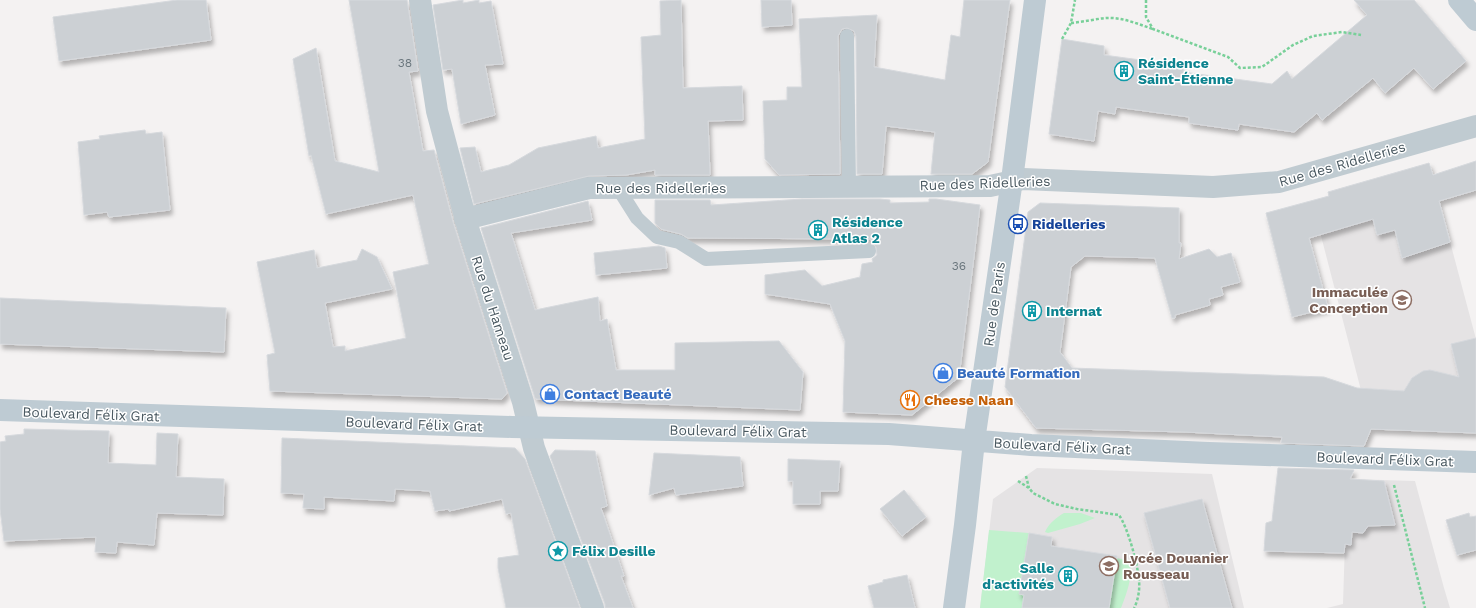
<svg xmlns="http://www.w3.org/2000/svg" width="1476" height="608" viewBox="0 0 1476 608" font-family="'Work Sans',sans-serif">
<defs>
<filter id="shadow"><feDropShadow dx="2.5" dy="4.5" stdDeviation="2" flood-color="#0004"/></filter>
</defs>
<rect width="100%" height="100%" fill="#f4f2f2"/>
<path fill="#e5e3e4" d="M1429,163L1476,339V433L1371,429L1312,201L1328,196V192Z
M1037,468L1212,474L1244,608H980L993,499Z
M1347,479L1415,481L1444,588L1450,608H1327L1343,604Z"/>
<path fill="#c1f1cd" d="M1064,513H1081L1095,518L1080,524L1048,533L1045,532C1049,523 1057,517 1064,513Z
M989,530L1029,533L1019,594L1024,595L1022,608H980Z
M1116,558L1128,560C1135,573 1126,595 1121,608H1109Z"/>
<path fill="#ccd0d4" stroke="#d6d9dd" filter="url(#shadow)" d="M177,0H206L211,40L59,61L53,17Z
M349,0H407L418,71L409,72L423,151L434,150L453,222L507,393L502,399L270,391L267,355L275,353L257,262L314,250L317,268L357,260L362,249L377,257L392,289L325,303L333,347L345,346V351L406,338L393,272L429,264L413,195L326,214L311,155L309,156L293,59L316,48L335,161L379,172Z
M463,0V3L479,0V3L491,1L503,64L485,65L495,115L461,124L452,69L443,70L433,5Z
M681,0L683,88L742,86L743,120L708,121L710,175H655V170L626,175L589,176L474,204L460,148L475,147L481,172L509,165L538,148L596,136L598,148L645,139L641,37L661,35L660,1Z
M761,0H791L792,25L762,27Z
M964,0H1010L988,162L972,174H931L935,132L886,126L882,174H857L856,36L854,31L847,28L842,29L838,36L840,174L779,175L765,159L763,101L787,100V87H802L799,19L877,15L874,67L945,80L951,35L960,37Z
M1354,0H1414L1466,61L1433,89L1414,68L1385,93L1373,78L1322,120L1317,113L1294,132L1239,124L1238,130L1189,123V117L1116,107L1115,114L1098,111L1094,141L1049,134L1062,39L1104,46V55L1184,66L1183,72L1272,84L1287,71L1292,79L1367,15Z
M145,130L146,134L162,132L170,210L109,217L107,212L84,215L78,142L100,139L99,136Z
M1476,161V190L1439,201L1450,242L1402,258L1395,230L1377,235L1373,219L1309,238L1328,308L1292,317L1266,213L1329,196L1328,192L1429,163L1433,175Z
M802,199H880L890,200V203L929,202V199H936L980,205L976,240L959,377L912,415L843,412L845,341L830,304L765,294V275L805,270L822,286L860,277L862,264L873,262L872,259L877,255L876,247L872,243L871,239L688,238L681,234L661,229L655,223V200H710L711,205Z
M588,201L592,220L511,233L535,310L598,297L600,321L607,319L616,370H675V343L779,341L803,372L800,410L537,399L535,398L481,228Z
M1040,203L1179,208V243H1181L1179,259L1209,249L1217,257L1231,253L1240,282L1221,287L1223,295L1209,299L1210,305L1175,315V318H1172L1155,258L1085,256L1071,267L1060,352L1072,368L1324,377L1357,388L1404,391L1412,378L1423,371L1430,370L1459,377L1451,344L1476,338V433L1371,429L1364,446L1281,443L1282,437L1185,432L1036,428L1005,387L1028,212Z
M659,246L665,248L667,268L596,275L594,253Z
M0,298L226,308L224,352L0,344Z
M24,429L109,431L108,463L156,465L157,433L178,434L176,477L224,479L223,515L157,513L154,545L117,542L116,553L95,552L96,537L4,541L0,509V442L6,441L5,436L24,434Z
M282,438L515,448L525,459L580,608H506L498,568V558L519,555L511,513L506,514L502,499L449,511V509L435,511L430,491L395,489L394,501L324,497V509L303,508L304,494L281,493Z
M555,450L595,451L607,506L601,508L624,576H621L633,608H605V604L550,456Z
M654,453L740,457L743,486L676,495L674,488L649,495Z
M788,459L840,461L838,491H820V504H793V481H788Z
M1278,468L1354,470L1350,479L1384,481L1395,525L1368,526L1363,533L1352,532L1351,545L1345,544L1344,553L1264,551L1266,523L1272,521Z
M904,490L926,517L902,536L880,509Z
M1202,499L1232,608H1170L1144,513Z
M1469,513L1470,517L1476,516V550L1457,555L1446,520Z
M1029,533L1052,537L1051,546L1117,556L1109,608H1022L1024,595L1019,594Z
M907,575L915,608H874L868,586L883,582V580Z"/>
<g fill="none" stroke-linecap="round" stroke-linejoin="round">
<path stroke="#78d099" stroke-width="2.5" stroke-dasharray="3 2" stroke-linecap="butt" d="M1146,0V17L1153,29L1228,57L1240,68L1262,67L1293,45L1313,36L1342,32L1361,35
M1071,23C1083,22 1095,19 1106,18C1122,17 1138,24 1153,29
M1062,39L1071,23L1075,0
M1026,476L1029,488
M1018,481L1029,488L1033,493L1055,504L1077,509L1119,515C1128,528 1138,565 1139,581C1140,589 1138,601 1134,608
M1394,485L1425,608"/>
<path stroke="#c0cbd1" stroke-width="14" d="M847,36L849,187
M618,188L637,218L657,237L679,242L706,259L869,251"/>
<path stroke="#c0cbd1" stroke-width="22" d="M420,0L437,111L468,228L523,402L534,448L593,608
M465,219L589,188L990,186L1023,179L1213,187L1279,182L1476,126"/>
<path stroke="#becbd3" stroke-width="22" d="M1459,0L1476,20
M0,410L512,427L889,434L1031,445L1209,453L1476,462
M954,608L965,525L974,441L1012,180L1035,0"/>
</g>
<defs>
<g id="building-ring" transform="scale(1)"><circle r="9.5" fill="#fff" stroke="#0f9aa8" stroke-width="1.5"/><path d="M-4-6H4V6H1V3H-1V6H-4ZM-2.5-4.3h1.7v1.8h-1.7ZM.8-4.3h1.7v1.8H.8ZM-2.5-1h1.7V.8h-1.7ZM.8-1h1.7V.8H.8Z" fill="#0f9aa8"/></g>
<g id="bus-ring" transform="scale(1)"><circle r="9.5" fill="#fff" stroke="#1a4fb4" stroke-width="1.5"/><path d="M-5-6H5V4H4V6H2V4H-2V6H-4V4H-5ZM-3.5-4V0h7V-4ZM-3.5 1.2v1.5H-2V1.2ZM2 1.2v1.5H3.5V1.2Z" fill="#1a4fb4"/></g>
<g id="school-ring" transform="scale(1)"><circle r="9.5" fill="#fff" stroke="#8d6e63" stroke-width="1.5"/><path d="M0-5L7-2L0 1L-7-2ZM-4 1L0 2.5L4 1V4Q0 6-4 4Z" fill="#8d6e63"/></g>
<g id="shop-ring" transform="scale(1)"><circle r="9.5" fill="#fff" stroke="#3f7fe0" stroke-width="1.5"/><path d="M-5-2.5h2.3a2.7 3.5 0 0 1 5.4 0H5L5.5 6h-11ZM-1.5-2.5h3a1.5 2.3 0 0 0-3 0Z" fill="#3f7fe0"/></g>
<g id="restaurant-ring" transform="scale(1)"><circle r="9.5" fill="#fff" stroke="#e8710a" stroke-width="1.5"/><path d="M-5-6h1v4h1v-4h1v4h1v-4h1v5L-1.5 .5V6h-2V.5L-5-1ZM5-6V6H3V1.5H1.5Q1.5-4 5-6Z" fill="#e8710a"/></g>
<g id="sight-ring" transform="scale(1)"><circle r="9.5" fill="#fff" stroke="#0f9aa8" stroke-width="1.5"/><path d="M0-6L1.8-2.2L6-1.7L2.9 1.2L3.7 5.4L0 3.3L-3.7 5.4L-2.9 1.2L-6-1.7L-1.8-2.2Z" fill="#0f9aa8"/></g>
</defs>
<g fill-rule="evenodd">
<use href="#building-ring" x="1124" y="71"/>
<use href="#bus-ring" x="1018" y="224"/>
<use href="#building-ring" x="818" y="230"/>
<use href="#school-ring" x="1402" y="300"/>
<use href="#building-ring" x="1032" y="311"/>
<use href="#shop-ring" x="943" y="373"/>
<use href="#shop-ring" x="550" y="394"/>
<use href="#restaurant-ring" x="910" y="400"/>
<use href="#sight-ring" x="558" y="551"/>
<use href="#school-ring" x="1109" y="566"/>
<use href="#building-ring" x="1068" y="576"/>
</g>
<g text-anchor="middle" stroke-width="3" stroke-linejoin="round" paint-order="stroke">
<g font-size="12" fill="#6a767d">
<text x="405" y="67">38</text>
<text x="959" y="270">36</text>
</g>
<g font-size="14" font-weight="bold" fill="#0d838f" stroke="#fff" text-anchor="start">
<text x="1138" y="68">Résidence<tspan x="1138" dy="16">Saint-Étienne</tspan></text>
<text x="832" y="227">Résidence<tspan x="832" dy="16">Atlas 2</tspan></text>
<text x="1046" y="316">Internat</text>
<text x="572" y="556">Félix Desille</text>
<text x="1054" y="573" text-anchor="end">Salle<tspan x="1054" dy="16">d'activités</tspan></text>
</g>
<g font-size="14" fill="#495860" stroke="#fff">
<text transform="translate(1342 164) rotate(-16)" y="5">Rue des Ridelleries</text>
<text transform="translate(985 183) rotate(-2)" y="5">Rue des Ridelleries</text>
<text x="661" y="193">Rue des Ridelleries</text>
<text transform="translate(994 304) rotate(-82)" y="5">Rue de Paris</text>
<text transform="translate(493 308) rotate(72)" y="5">Rue du Hameau</text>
<text transform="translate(91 414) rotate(2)" y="5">Boulevard Félix Grat</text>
<text transform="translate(414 424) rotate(2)" y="5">Boulevard Félix Grat</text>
<text transform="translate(738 431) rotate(1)" y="5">Boulevard Félix Grat</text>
<text transform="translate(1062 446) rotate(3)" y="5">Boulevard Félix Grat</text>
<text transform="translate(1385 459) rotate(2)" y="5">Boulevard Félix Grat</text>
</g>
<g font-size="14" font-weight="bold" fill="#164399" stroke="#fff" text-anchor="start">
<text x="1032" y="229">Ridelleries</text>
</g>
<g font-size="14" font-weight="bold" fill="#785e54" stroke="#fff" text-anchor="end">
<text x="1388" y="297">Immaculée<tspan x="1388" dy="16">Conception</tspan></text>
<text x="1123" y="563" text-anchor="start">Lycée Douanier<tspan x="1123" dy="16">Rousseau</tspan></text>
</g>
<g font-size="14" font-weight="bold" fill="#366cbe" stroke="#fff" text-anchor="start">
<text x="957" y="378">Beauté Formation</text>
<text x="564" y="399">Contact Beauté</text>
</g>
<g font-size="14" font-weight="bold" fill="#c56008" stroke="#fff" text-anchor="start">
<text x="924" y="405">Cheese Naan</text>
</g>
</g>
</svg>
